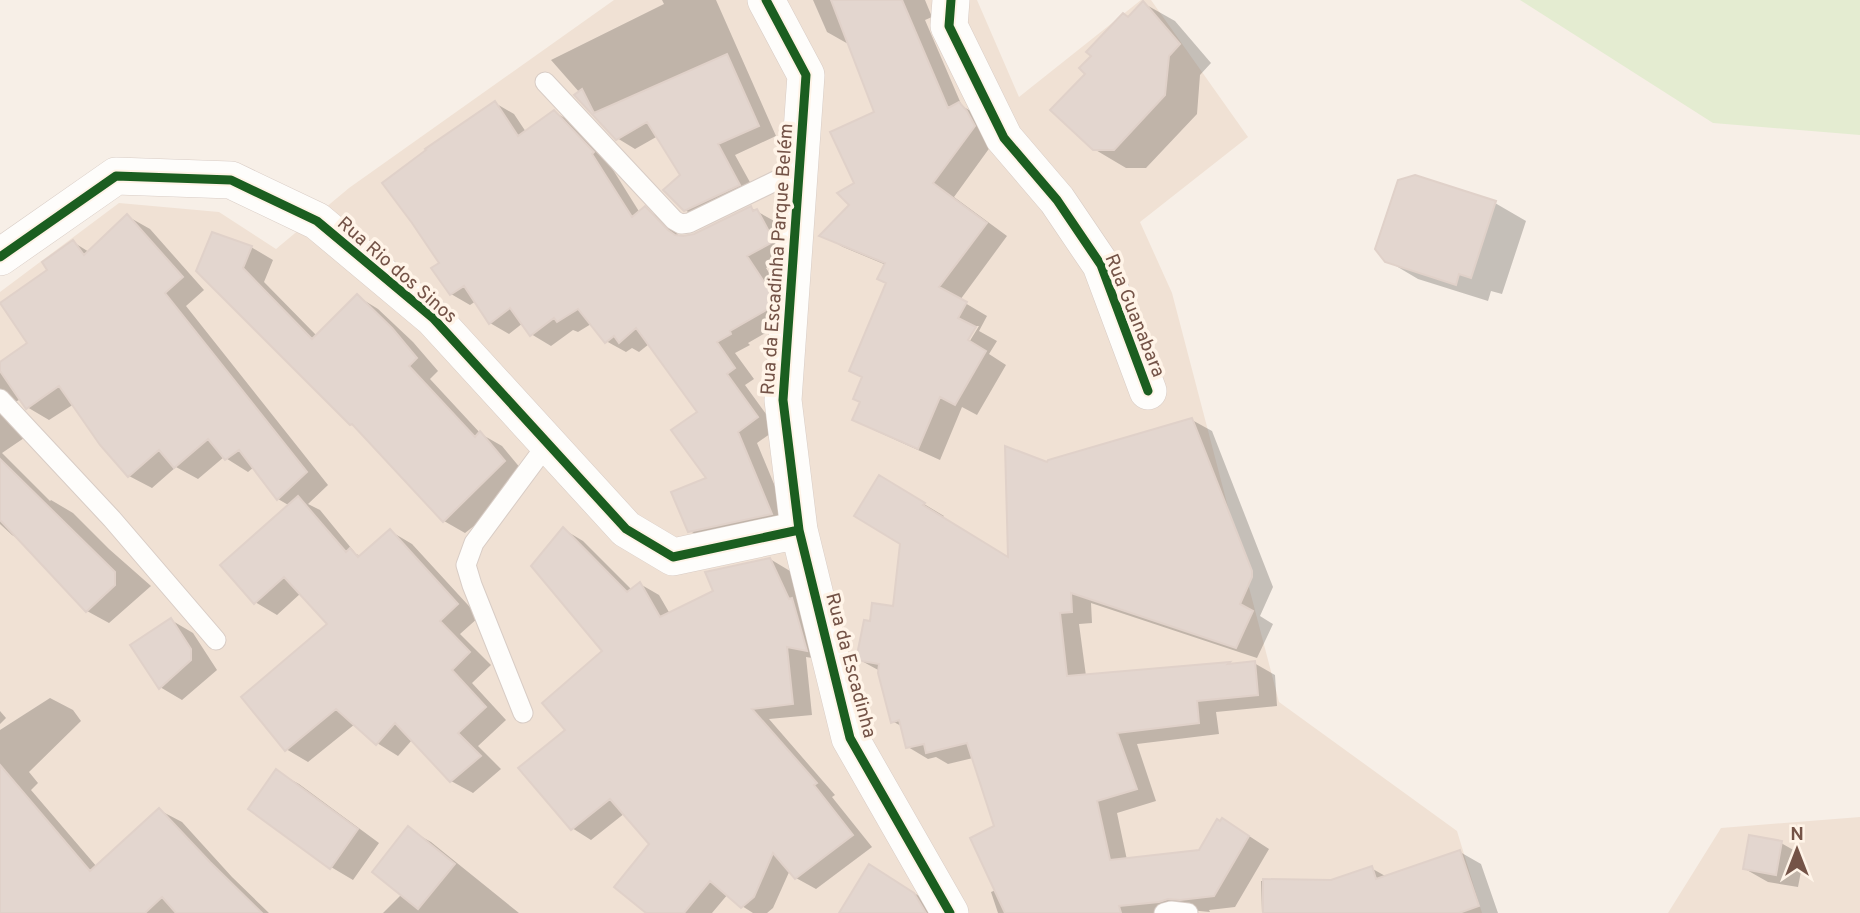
<svg xmlns="http://www.w3.org/2000/svg" width="1860" height="913" viewBox="0 0 1860 913" font-family="Overpass,sans-serif">
<rect width="100%" height="100%" fill="#f7efe7"/>
<path fill="#f0e1d4" d="M614,0H977L1019,97L1141,0H1151L1248,137L1140,222L1172,293L1279,702L1457,831L1482,913H0V292L119,203L219,212L276,249L349,188Z
M1860,817V913H1668L1721,828Z"/>
<path fill="#e4ecd1" d="M1520,0H1860V135L1713,123Z"/>
<path fill="#0003" fill-rule="evenodd" d="M662,0H716L776,136L735,155L757,195L703,221L685,210L682,175L658,136L635,149L617,138L577,95L580,93L551,60L664,4Z
M813,0H925L932,17L925,20L962,106L981,117L996,139L954,197L1007,236L960,300L987,316L979,331L997,341L989,354L1006,365L977,415L962,407L940,460L876,431L854,419L862,402L864,378L887,283L886,265L843,247L822,235L852,205L876,113L850,45L827,32ZM975,326H979L965,349L962,347Z
M1143,3L1175,21L1211,63L1200,75L1197,114L1146,168H1126L1094,149L1087,74L1129,18Z
M495,103L514,114L526,132L554,112L574,123L610,165L640,213L645,209L664,220L681,238L695,236L751,208L776,222L792,253L766,268L789,304L788,320L748,343L750,345L735,353L754,379L745,385L777,429L757,443L791,525L710,542L690,531L708,479L699,413L649,344L639,352L632,348L626,352L606,341L591,324L578,332L573,330L551,346L531,334L523,323L509,334L490,323L476,301L470,305L451,294L441,263Z
M1495,203L1526,221L1502,294L1491,291L1488,301L1418,279L1386,260Z
M127,216L150,229L204,290L186,306L328,485L308,504L320,510L356,554L361,556L390,531L412,544L479,617L460,634L491,665L472,683L506,720L478,746L501,769L473,793L451,781L412,740L398,756L377,743L355,724L308,762L286,749L330,624L301,593L277,615L255,602L290,506L278,499L254,467L248,472L224,457L198,479L176,467L152,488L129,476L74,404L49,420L27,407L19,400L15,402L27,436L2,453L50,501L51,500L73,513L109,549L151,586L109,623L87,611L22,541L12,535L0,524V364L30,344L49,271L73,242L89,252Z
M251,247L273,260L264,282L317,336L357,296L378,309L413,342L438,371L430,379L481,434L502,446L526,475L479,522L465,533L444,521L357,427L352,424L198,271Z
M1192,420L1212,431L1273,587L1260,616L1273,624L1257,658L1091,603L1092,623L1079,624L1086,676L1229,663L1233,665L1254,663L1275,675L1277,706L1216,712L1219,734L1137,744L1156,801L1117,813L1127,860L1200,851L1243,832L1269,849L1235,907L1209,910L1210,912L1189,910L1181,913H998L991,892L996,890L997,827L973,758L948,764L936,757L928,759L908,747L903,727L892,721L880,671L858,659L871,624L894,608L902,543L879,477L944,516L942,518L1010,559L1048,464Z
M563,529L583,541L632,590L640,584L659,595L670,614L716,591L770,559L790,571L807,609L825,660L806,657L812,715L769,719L835,795L832,797L872,847L816,889L796,878L790,870L773,908L767,913H753L742,906L728,894L712,913H649L651,844L625,813L591,840L572,828L567,730L605,651Z
M171,620L193,633L217,670L182,700L160,687Z
M50,698L73,710L81,721L29,772L38,783L31,790L97,867L159,810L182,822L232,877L269,913H0V730Z
M0,711L6,718L0,724Z
M277,772L299,784L379,843L353,880L331,867Z
M408,829L431,842L519,913H383L402,894Z
M1781,843L1804,856L1798,887L1768,882L1745,869Z
M1460,852L1481,864L1498,913H1262L1261,881L1331,882L1371,868L1387,877Z
M890,878L935,906L938,913H841Z"/>
<path fill="#e3d6cf" stroke="#e0d1c9" stroke-width="2" d="M831,0H902L948,108L959,102L967,111L975,126L933,183L987,223L939,287L967,302L958,318L976,327L968,340L986,351L955,405L940,397L918,449L852,420L860,402L853,399L862,377L849,371L886,283L877,279L885,263L819,236L849,205L837,193L854,183L830,132L874,112Z
M1143,1L1180,44L1169,56L1165,95L1114,150H1093L1050,110L1085,74L1079,68L1091,56L1086,52L1123,13L1128,17Z
M727,54L759,126L718,144L740,185L684,211L663,190L680,175L647,122L616,140L574,95L582,89L594,113Z
M495,101L518,136L554,110L594,152L592,154L632,217L645,206L668,230L675,235L683,236L694,234L751,206L753,211L757,209L773,239V242L747,256L770,291L768,309L730,331L731,334L717,342L735,368L727,374L758,417L738,432L772,514L688,532L671,492L706,478L671,430L697,412L636,328L619,343L614,336L605,343L578,309L557,322L554,318L530,336L510,308L489,324L464,286L450,295L431,268L439,263L412,223L382,183L426,150L425,149Z
M1415,175L1496,201L1471,278L1459,274L1456,285L1385,262L1375,249L1398,180Z
M127,214L183,277L165,293L307,472L277,500L239,450L225,460L208,439L174,468L159,450L128,477L100,445L59,386L26,409L0,371V362L27,343L0,303L47,270L42,262L73,240L84,255Z
M212,232L252,246L243,268L312,339L357,294L392,328L417,358L409,366L475,437L480,431L505,461L443,522L352,424L350,425L196,271Z
M1192,418L1252,571V577L1240,604L1253,611L1236,648L1071,593L1072,612L1060,613L1067,676L1230,662L1228,664L1255,661L1258,695L1197,701L1199,723L1117,733L1137,789L1097,801L1110,860L1199,850L1217,819L1220,821L1222,818L1249,836L1214,896L1180,900L1168,899L1159,902L1119,906L1121,913H1005L970,838L994,826L967,743L926,753L924,744L906,748L899,720L891,723L878,673L879,664L856,660L864,620L870,621L872,603L893,606L900,544L854,516L879,475L925,503L923,505L1008,557L1005,446L1047,462L1048,460Z
M0,459L115,572V585L86,612L0,520Z
M298,496L346,552L350,548L358,557L390,529L458,604L440,621L470,652L452,670L486,707L458,733L481,756L450,782L395,723L376,745L336,709L285,751L241,697L327,624L284,577L254,604L220,565Z
M563,527L627,592L640,582L660,617L713,591L705,572L770,558L789,599L792,598L807,651L787,647L793,704L752,709L817,783L814,785L853,835L795,879L773,853L754,897L741,908L710,881L684,913H646L614,887L649,844L610,799L571,830L518,768L565,730L542,703L602,651L531,566Z
M171,618L191,649V660L159,689L130,645Z
M0,765L90,871L159,808L210,862L262,913H176L162,897L145,913H0Z
M276,769L358,829L330,869L248,809Z
M408,826L455,864L418,909L372,872Z
M1749,835L1782,841L1776,875L1743,869Z
M1460,850L1479,906L1459,913H1263V879L1331,880L1372,866L1376,879Z
M869,864L914,893L926,913H839Z"/>
<g fill="none" stroke-linecap="round" stroke-linejoin="round">
<g stroke="#d8ccc5" stroke-width="21">
<path id="service" d="M545,82L674,220L681,224L689,223L800,169
M0,399L112,519L216,640
M523,713L472,585L466,565L474,543L548,443
M1164,913L1171,911L1188,913"/>
</g>
<g stroke="#d8ccc5" stroke-width="38">
<path id="minor" d="M766,0L806,75L783,400L799,530L850,738L950,913
M951,0L949,26L1004,138L1057,200L1101,265L1148,391
M0,257L116,176L231,180L317,221L433,318L626,529L673,557L799,530"/>
</g>
<use href="#service" stroke="#fefdfb" stroke-width="19"/>
<use href="#minor" stroke="#fefdfb" stroke-width="37"/>
<g stroke="#fff4e8" stroke-width="13">
<path id="cycleway" d="M766,0L806,75L783,400L799,530L850,738L950,913
M951,0L949,26L1004,138L1057,200L1101,265L1148,391
M0,257L116,176L231,180L317,221L433,318L626,529L673,557L799,530"/>
</g>
<use href="#cycleway" stroke="#1b5e20" stroke-width="9"/>
</g>
<g text-anchor="middle" stroke-width="7" stroke-linejoin="round" paint-order="stroke">
<g font-size="19" fill="#745347" stroke="#fff4e8">
<text transform="translate(776 259) rotate(-86)" y="7">Rua da Escadinha Parque Belém</text>
<text transform="translate(398 269) rotate(41)" y="7">Rua Rio dos Sinos</text>
<text transform="translate(1136 315) rotate(68)" y="7">Rua Guanabara</text>
<text transform="translate(852 665) rotate(75)" y="7">Rua da Escadinha</text>
</g>
</g>
<g transform="translate(1797 850)" stroke="#fff4e8" stroke-width="5" paint-order="stroke">
<path d="M0-5L12 26L0 18L-12 26Z" fill="#745347"/>
<text y="-10" font-size="19" font-weight="bold" text-anchor="middle" fill="#745347">N</text>
</g>
</svg>
